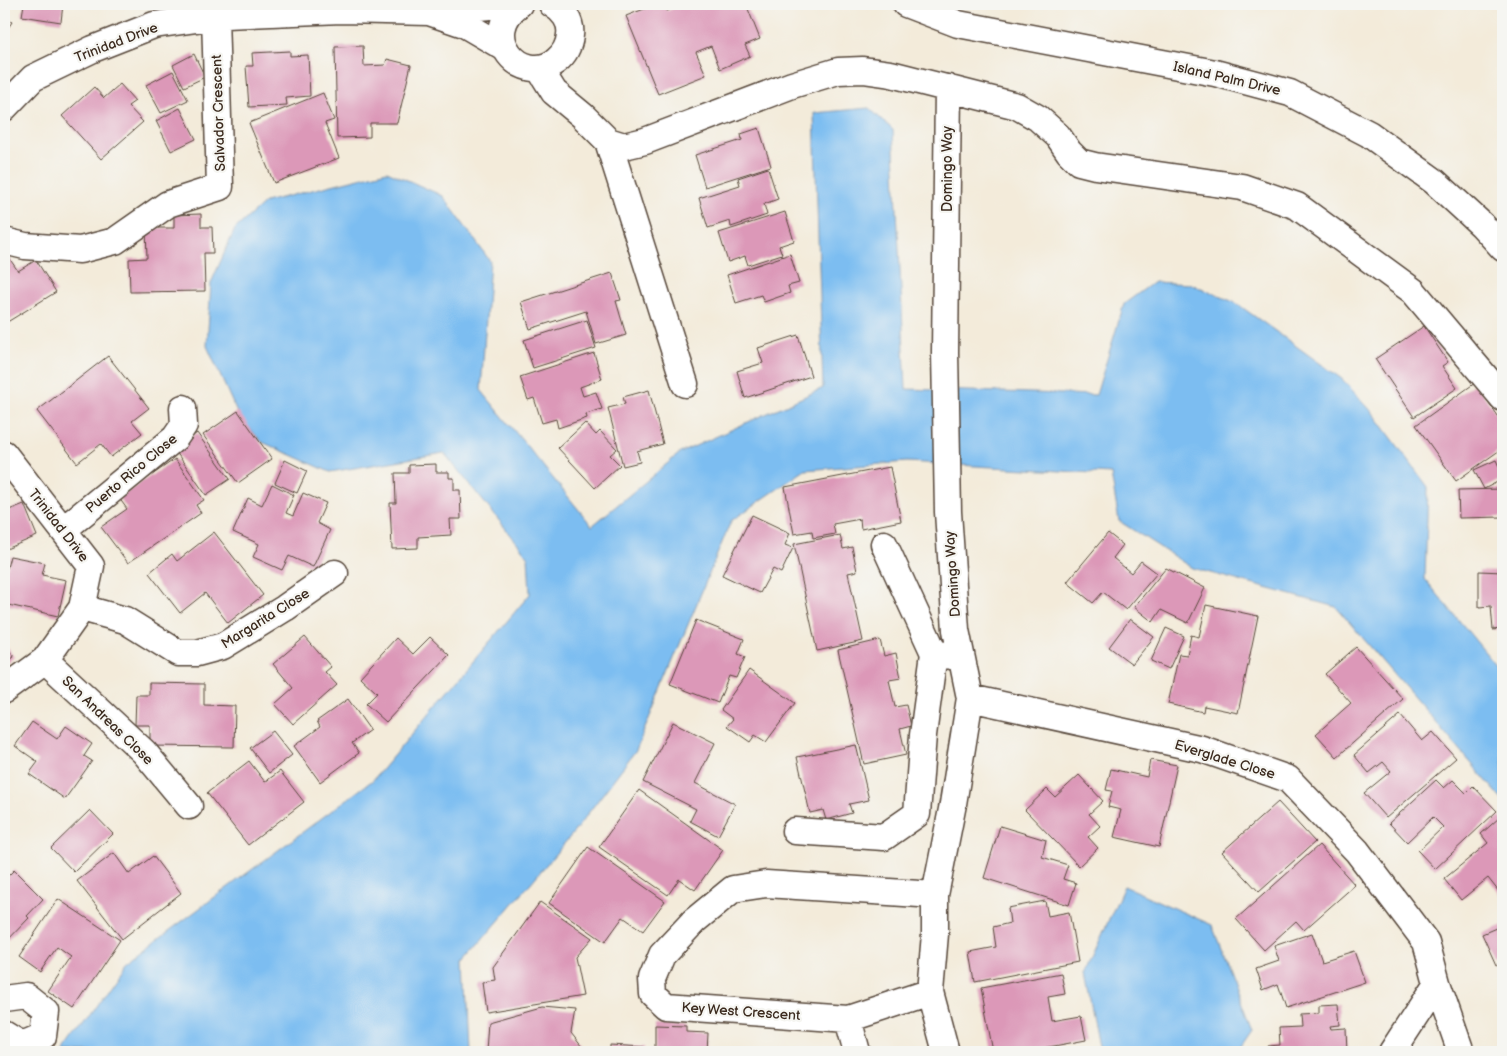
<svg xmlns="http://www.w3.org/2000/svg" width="1507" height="1056" viewBox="0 0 1507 1056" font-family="'Balsamiq Sans',sans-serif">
<rect width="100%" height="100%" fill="#f6f6f2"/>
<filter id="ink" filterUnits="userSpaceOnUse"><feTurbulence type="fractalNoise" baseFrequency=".02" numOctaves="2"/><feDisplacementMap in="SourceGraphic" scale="10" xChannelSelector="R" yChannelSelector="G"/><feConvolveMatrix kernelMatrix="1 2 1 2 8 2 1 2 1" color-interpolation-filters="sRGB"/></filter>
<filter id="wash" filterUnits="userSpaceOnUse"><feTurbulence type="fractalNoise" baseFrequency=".0096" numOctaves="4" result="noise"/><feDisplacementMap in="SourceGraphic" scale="20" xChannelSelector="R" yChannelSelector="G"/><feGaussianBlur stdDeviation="1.12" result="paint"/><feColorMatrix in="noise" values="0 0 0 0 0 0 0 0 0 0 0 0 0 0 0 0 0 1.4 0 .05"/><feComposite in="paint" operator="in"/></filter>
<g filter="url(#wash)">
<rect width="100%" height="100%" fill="#f3ebda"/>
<path fill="#7bbdf1" stroke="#5b7488" d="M869,108L893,130L906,389L1096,395L1124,304L1154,282L1191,284L1236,303L1342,379L1374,414L1428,487L1425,579L1503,674V800L1336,607L1192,568L1119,521L1111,474L907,462L805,470L731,521L636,750L574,832L467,958L471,1052H64L127,962L373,780L530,594L528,556L444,453L330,472L262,442L238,415L207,346L211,283L235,229L265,202L387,171L443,196L490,261L481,390L592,526L680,453L823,388L814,113Z
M1124,886L1212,925L1252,1030L1237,1052H1100L1085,973Z"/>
<g id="blocks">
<path fill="#dc98b8" d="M24,4H63L61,22L22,16Z
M657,4H664L667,11L683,4H746L760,39L745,45L750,56L720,69L711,46L696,52L706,75L658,94L626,16Z
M4,17L12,22L4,34Z
M363,46L364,66L385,65L387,59L411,65L397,123H370V137L337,138L335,47Z
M290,51V56L308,55L310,96L286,98L287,105L249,107L246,66H253L252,53Z
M194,54L205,77L184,87L173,65Z
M173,71L188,100L161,113L146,85Z
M120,84L135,101L128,106L143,122L101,159L62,116L94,87L104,98Z
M323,93L334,120L325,123L339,158L274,183L249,123Z
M180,108L196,139L171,151L156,121Z
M759,128L771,166L705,187L695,155L742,140L741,134Z
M768,168L778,199L764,204L767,215L731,227L730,221L708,228L699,198L740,185L738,178Z
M785,212L794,241L779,246L782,254L748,265L745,256L728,262L719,233Z
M201,214V227H212L213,253H204L205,291L130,292L129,259L147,258L146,228H174V215Z
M790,254L799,283L788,286L790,293L764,302L761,295L736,303L727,275Z
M9,258L18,271L36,260L56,292L4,324V262Z
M612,273L621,300L616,301L626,335L596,344L586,311L530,329L521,302Z
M587,320L596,348L533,368L524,340Z
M1424,326L1448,362L1442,366L1457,388L1414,417L1375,359Z
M798,335L811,376L745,398L737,371L763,363L758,348Z
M594,353L602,379L580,387L583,396L596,392L602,409L586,414L587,418L558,428L556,419L542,423L534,398L528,400L520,377Z
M108,356L149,408L132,421L142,433L111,457L101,444L77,463L37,411Z
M1475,383L1503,423V448L1456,481L1416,425Z
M649,390L663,444L637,451L640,462L623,466L608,408L625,404L623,397Z
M238,411L272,459L238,483L203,435Z
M585,423L596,435L600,431L617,449L610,455L620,465L595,488L558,448Z
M197,433L230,479L206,495L174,449Z
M175,459L204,500L196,505L201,513L128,563L101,527L127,509L119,498Z
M285,460L307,471L297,493L275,483Z
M1496,460L1503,475V479L1484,489L1474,470Z
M436,464V472H449V478H454V490H460L461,519H450L451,535L418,537V548L392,549L390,503H396L395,473H409V465Z
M890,467L901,521L861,529L860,519L833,524L835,534L813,538L812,531L794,534L785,487Z
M272,484L294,495L286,513L293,516L303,493L326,503L317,523L330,530L313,567L289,556L282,570L253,557L259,544L233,532L248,498L262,505Z
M1503,489V517L1459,518L1458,490Z
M24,504L37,536L4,550V512Z
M752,515L790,533L785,545L793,548L781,573L773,569L760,593L722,575Z
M214,532L263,595L228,623L205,593L180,613L149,573L172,554L177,561Z
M1108,533L1123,545L1113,558L1131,573L1141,561L1157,573L1126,610L1103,592L1093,603L1067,582Z
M840,535L843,549L852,547L857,571L848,573L863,641L817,651L794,544Z
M10,556L45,563L42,575L66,580L58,616L4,604V567L7,568Z
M1166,568L1205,588L1188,623L1161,610L1153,622L1134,607Z
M1479,571L1503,572V637L1500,629L1493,630L1491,606L1479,607Z
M1206,605L1258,616L1238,713L1204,706L1203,712L1168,704L1179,654L1187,655L1191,635L1199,637Z
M1130,619L1154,637L1132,664L1109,647Z
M696,620L744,639L738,654L745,657L736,678L729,676L718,703L670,684Z
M1166,628L1184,636L1169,669L1151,661Z
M305,637L331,667L325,672L337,685L293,724L275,704L293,688L273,664Z
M430,637L449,655L386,722L366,704L377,693L360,677L396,638L413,654Z
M880,640L884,656L896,653L901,678L889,680L895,707L906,705L911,726L900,729L906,755L864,764L838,650Z
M4,643L14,657L4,664Z
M1356,647L1403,699L1337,757L1316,734L1351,703L1325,674Z
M749,670L795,703L766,742L755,735L750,742L727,726L733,719L721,710Z
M149,683L204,684V705L235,706L234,747L150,746V725H135L136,695H149Z
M348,699L370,730L352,743L359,753L320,782L294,746L320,727L317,721Z
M1400,715L1422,741L1433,732L1456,758L1386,818L1364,793L1391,771L1383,762L1369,773L1354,755Z
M32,722L57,739L66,726L92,744L84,756L92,761L65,799L29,774L38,762L15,746Z
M673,722L715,743L695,783L735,804L718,836L690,821L696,809L643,782Z
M273,731L292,755L269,773L250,748Z
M856,745L869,800L849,804L852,813L826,820L823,810L810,813L797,757Z
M1150,760L1177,765L1159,847L1114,837L1121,810L1108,807L1112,791L1106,790L1111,769L1147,777Z
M249,761L265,782L280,771L304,802L248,845L207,793Z
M1079,775L1103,801L1089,814L1100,826L1088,837L1098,848L1079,866L1025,810L1047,789L1055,797Z
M1436,780L1444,788L1453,780L1466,793L1473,786L1497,811L1435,869L1418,851L1443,827L1433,817L1407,842L1389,823Z
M639,790L723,850L695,890L679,879L668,895L599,847Z
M1278,802L1315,842L1259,892L1222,852Z
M90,810L113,834L74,872L51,848Z
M1500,817L1503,821V897L1488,878L1461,900L1444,879L1488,843L1481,834Z
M1000,826L1046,840L1042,857L1068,865L1063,879L1076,883L1069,905L984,878Z
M1319,845L1355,885L1304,930L1296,921L1264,950L1236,919Z
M588,847L665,901L643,931L623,917L605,942L549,903Z
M114,853L129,874L153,856L181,893L122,939L77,881Z
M14,870L43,899L27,916L29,918L4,944V874L7,877Z
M58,899L120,940L74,1009L48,991L71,957L57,947L40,972L19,957Z
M1045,901L1048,916L1069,912L1078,962L975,982L970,952L996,947L993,927L1010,923L1008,908Z
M540,902L592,938L575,957L583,996L486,1012L482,982L495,980L493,967Z
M1503,925V962L1496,965L1482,934Z
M1312,933L1322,961L1354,951L1365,982L1286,1008L1278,984L1263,990L1256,969L1279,961L1274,946Z
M1061,973L1065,994L1048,997L1052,1021L1081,1016L1086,1040L1022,1052H993L981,988Z
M1338,1004L1340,1025L1330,1026L1331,1029L1346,1028L1347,1052H1269L1268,1046L1280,1045L1279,1028L1300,1027L1299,1014L1319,1013V1005Z
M542,1007L575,1010L571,1033L586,1052H486L488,1022Z
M655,1025L686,1026V1032L708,1033L707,1052H655Z
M610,1045L644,1047V1052H610Z"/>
</g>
</g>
<g filter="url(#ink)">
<use href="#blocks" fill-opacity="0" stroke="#57473a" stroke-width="1"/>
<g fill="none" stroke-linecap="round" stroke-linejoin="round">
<g stroke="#57473a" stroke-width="29">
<path id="minor" d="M519,4C477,35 522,87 556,61C565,54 569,46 570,35C572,22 563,10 552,4
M906,4L958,24L1215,73L1290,93L1369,134L1434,181L1482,225L1503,248
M438,11L510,4
M539,68L554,92L583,116L608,141L624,146L645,141L792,85L838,71L863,70L891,74L1017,106L1038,118L1058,136L1069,152L1079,162L1095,166L1242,187L1297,206L1413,291L1503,398
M4,108L33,78L93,49L154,25L225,15L341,10L429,12L464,24L505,48
M608,141L685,384
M4,241L25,246L80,250L115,241L168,204L220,187L215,16
M4,454L91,566L82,608L45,660L4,690
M63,530L175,438L184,425L183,408
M884,544L934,653L951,656
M82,608L125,620L178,653H197L223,646L285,608L335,573
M45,660L144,752L189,806
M970,698L1202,749L1288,779L1357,851L1426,942L1437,983L1461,1052
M795,831L884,837L917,814L923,735L934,653
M930,992L848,1019L666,1006L653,994L652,979L662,955L694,921L733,889L766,884L935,895
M4,999L26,996L46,1012L43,1036L22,1045L4,1034
M848,1019L857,1052
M946,1052L930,992L935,934V895L953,804L970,698L956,630L948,512L945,352L948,88
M1392,1052L1437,983"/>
</g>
<use href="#minor" stroke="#fff" stroke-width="26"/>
</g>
</g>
<g text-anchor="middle" stroke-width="4.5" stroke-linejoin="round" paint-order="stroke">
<g font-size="14" fill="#3b2a1e" stroke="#f6f6f2">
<text transform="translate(116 42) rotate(-21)" y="5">Trinidad Drive</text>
<text transform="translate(1227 78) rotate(13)" y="5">Island Palm Drive</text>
<text transform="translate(218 113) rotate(-92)" y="5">Salvador Crescent</text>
<text transform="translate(947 169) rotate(-90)" y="5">Domingo Way</text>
<text transform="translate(131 473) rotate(-40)" y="5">Puerto Rico Close</text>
<text transform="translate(59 525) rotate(52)" y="5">Trinidad Drive</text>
<text transform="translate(952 574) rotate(-94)" y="5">Domingo Way</text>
<text transform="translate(265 618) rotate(-32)" y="5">Margarita Close</text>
<text transform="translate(108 720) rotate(44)" y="5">San Andreas Close</text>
<text transform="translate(1225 759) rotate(17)" y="5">Everglade Close</text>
<text transform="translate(741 1011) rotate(4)" y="5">Key West Crescent</text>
</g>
</g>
<rect width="1507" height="1056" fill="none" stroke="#f6f6f2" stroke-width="20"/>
</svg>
